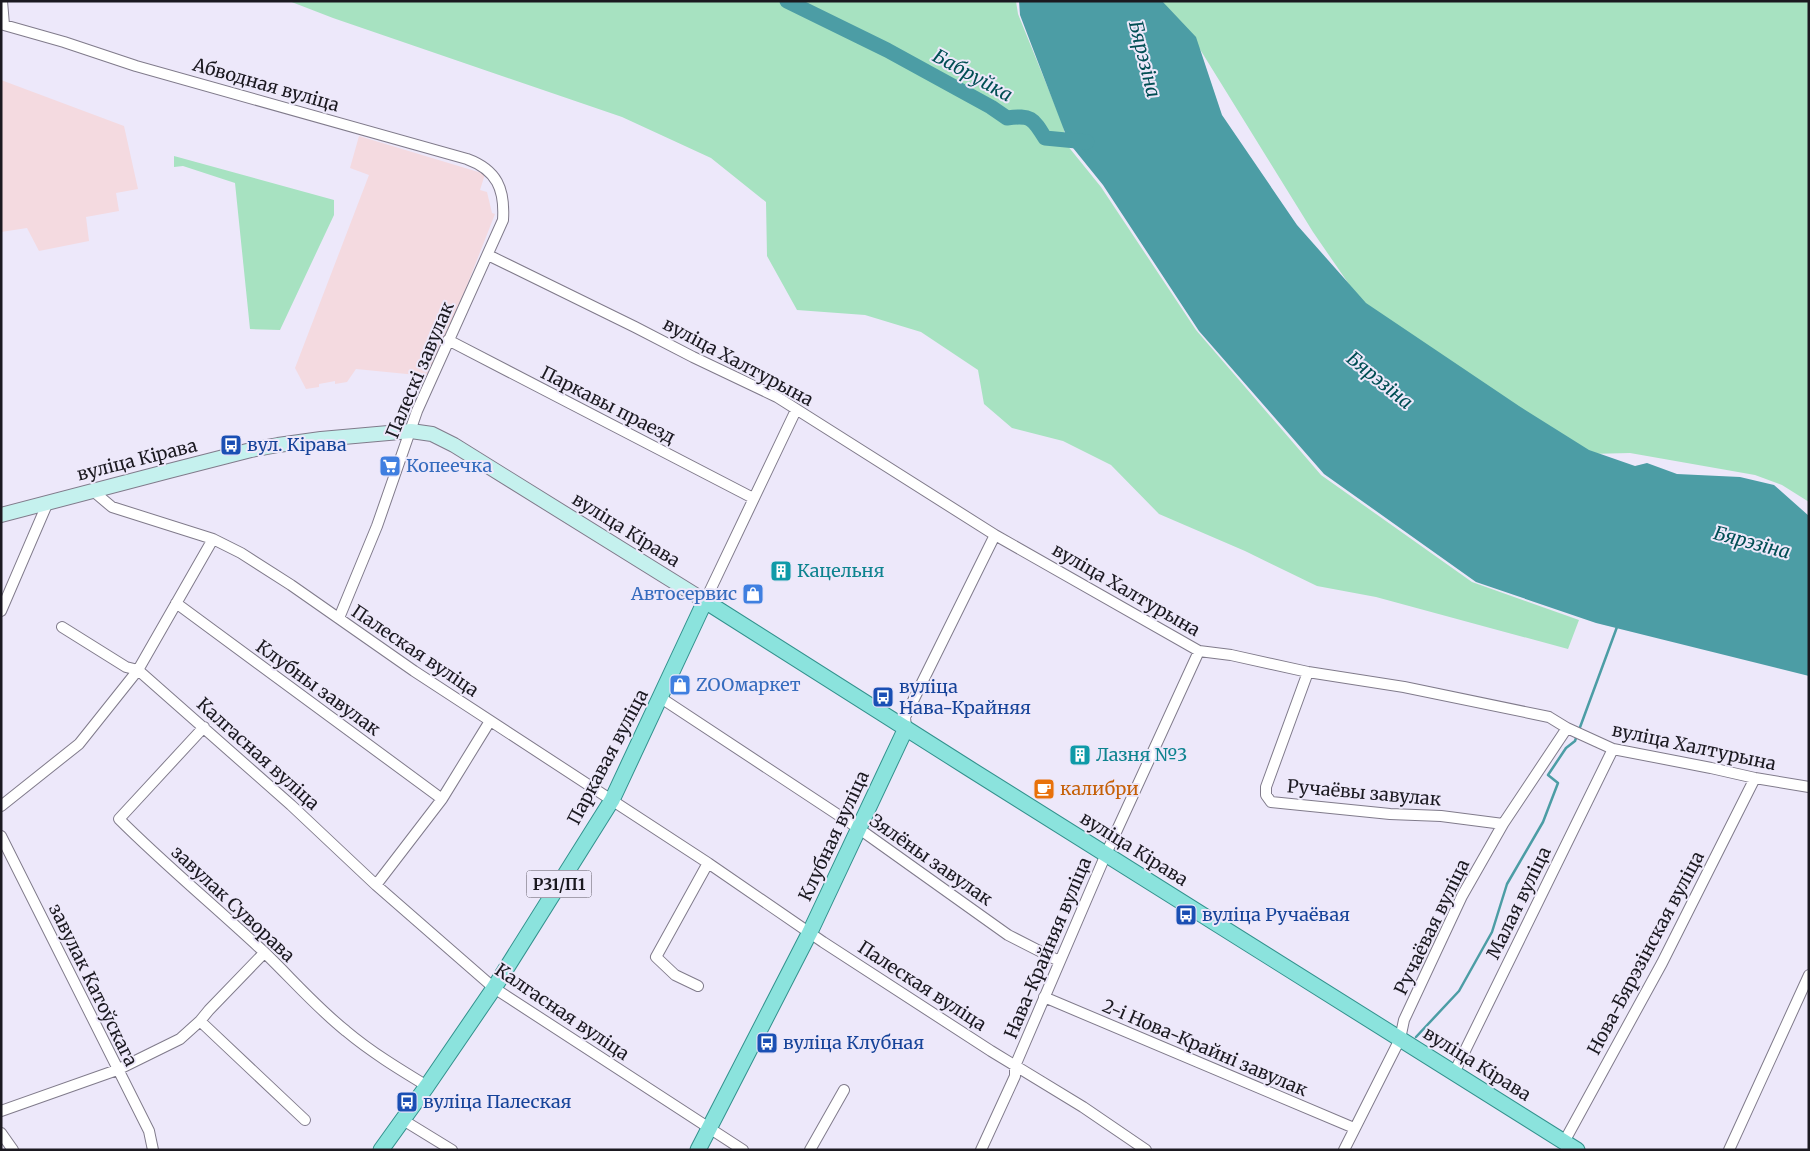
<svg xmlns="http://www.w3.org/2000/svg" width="1810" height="1151" viewBox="0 0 1810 1151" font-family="Merriweather,serif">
<rect width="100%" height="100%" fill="#ede8fa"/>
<path fill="#f4dae0" d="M1,80L124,126L138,189L116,193L119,211L86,217L89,241L39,251L27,228L1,232Z
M359,136L485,174L480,190L487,192L492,213L495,214L457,311L427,376L356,369L347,382L335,384V381L330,382L319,384V387L306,389L295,368L369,175L350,168Z"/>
<path fill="#a7e2c1" d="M289,1H1016L1018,14L1063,125L1067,145L1101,187L1196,330L1321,475L1472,582L1579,620L1568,649L1376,597L1317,586L1245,551L1159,514L1111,465L1063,441L1012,428L984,404L978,370L921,332L865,315L797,310L767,256L766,202L711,158L622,117L333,18Z
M1158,1H1809V502L1782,485L1755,475L1630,453L1589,454L1364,306L1313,232L1193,38Z
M174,156L334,200V215L280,330L250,329L235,183L183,166L174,167Z"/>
<path fill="#4c9da5" d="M1019,1H1162L1196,37L1222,115L1297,225L1366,303L1519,406L1589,450L1635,466L1647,463L1677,474L1740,477L1774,485L1809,516V676L1596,623L1476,582L1324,474L1199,331L1103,185L1069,143L1020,15Z"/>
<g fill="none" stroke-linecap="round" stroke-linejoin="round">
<path stroke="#4c9da5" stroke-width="2.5" d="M1579,730L1617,627
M1416,1037L1459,991L1492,932L1507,884L1543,822L1558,783L1548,775L1566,748L1575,741L1577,735"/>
<path stroke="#4c9da5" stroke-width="15" d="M787,1L887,50L991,107L1007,118C1031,115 1033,118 1045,138L1087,142"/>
<g stroke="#807b8b" stroke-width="12">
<path id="minor" d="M2,1L4,25L64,42L136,66L467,159C497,170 505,189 503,220L417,411L377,526L339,618
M488,255L635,327L693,357L777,397L995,535L1199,651L1231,655L1308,672L1404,687L1549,717L1567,728L1613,749L1711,768L1755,778L1809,787
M448,340L753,498
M93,491L112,507L213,539L241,553L291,585L414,671L708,863L823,942L991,1051L1083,1107L1146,1150
M705,601L796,410
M176,603L442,799
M1,611L48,502
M62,627L126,667L138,670L291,805L376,885L494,988L743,1150
M1308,672L1266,787V795L1271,802L1390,814L1441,816L1503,824
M661,698L858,828L1008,935L1059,961
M204,727L119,819C165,865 216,907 264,952C291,978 316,1007 346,1031C371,1052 399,1069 427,1086
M906,728L905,717L995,535
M1,806L79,744L138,670L213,539
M1,836L149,1131L153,1150
M376,885L442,799L490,721
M698,986L675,975L656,957L708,863
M1044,997L1354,1128
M200,1021L305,1120
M1455,1071L1613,749
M1,1111L117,1070L180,1039L200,1021L209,1010L264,953
M403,1120L452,1150
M1,1133L13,1150
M1564,1142L1662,963L1755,778
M810,1150L844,1090
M981,1150L1015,1076V1066L1106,854L1199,651
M1344,1150L1400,1039L1404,1020L1462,896L1503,824L1567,728
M1729,1150L1809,975"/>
</g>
<g stroke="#807b8b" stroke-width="16">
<path id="secondary" d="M1,515L169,471L251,450L278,445L321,439L411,431L432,434L454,445L705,601"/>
</g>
<g stroke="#32918d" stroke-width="17">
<path id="primary" d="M381,1150L427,1086L494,988L612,800L705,601L970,769L1577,1150
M698,1150L810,932L906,728"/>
</g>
<use href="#minor" stroke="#fff" stroke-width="10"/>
<use href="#secondary" stroke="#c5f1ee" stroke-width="14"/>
<use href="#primary" stroke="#8be3dd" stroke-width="15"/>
</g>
<defs>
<g id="bus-square" transform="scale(1.125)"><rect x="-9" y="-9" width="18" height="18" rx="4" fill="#1a4fb4" stroke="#ede8fa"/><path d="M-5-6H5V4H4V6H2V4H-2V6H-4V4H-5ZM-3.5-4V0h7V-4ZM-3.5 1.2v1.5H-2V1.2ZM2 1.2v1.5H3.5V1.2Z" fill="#fff"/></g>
<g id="supermarket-square" transform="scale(1.125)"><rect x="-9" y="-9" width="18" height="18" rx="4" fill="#3f7fe0" stroke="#ede8fa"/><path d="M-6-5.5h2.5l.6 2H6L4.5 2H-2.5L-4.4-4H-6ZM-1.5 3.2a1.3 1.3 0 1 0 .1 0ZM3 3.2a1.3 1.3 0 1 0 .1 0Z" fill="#fff"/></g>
<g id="building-square" transform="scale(1.125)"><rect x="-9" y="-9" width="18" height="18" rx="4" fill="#0f9aa8" stroke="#ede8fa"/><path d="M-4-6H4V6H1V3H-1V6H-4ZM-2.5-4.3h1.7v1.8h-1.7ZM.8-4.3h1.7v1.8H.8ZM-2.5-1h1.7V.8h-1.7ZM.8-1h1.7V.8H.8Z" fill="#fff"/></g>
<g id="shop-square" transform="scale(1.125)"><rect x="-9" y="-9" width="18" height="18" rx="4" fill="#3f7fe0" stroke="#ede8fa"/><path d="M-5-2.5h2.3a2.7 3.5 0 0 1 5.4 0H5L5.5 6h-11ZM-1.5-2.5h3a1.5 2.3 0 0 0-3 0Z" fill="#fff"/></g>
<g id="cafe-square" transform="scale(1.125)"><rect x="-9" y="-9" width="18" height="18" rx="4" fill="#e8710a" stroke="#ede8fa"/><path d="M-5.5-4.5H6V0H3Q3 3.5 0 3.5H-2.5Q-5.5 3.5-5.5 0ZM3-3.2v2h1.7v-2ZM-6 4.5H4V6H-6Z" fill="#fff"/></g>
</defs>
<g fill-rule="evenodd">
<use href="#bus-square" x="231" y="445"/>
<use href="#supermarket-square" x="390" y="466"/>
<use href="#building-square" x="781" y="571"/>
<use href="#shop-square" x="753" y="594"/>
<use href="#shop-square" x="680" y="685"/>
<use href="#bus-square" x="883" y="697"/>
<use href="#building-square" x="1080" y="755"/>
<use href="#cafe-square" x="1044" y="789"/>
<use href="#bus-square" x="1186" y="915"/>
<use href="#bus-square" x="767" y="1043"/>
<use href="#bus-square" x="407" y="1102"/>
</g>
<g text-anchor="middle" stroke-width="4" stroke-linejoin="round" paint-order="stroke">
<rect fill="#ede8fa" stroke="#5a5761" stroke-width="1" x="526.5" y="870.5" width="65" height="27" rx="4"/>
<g font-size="16" font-weight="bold" fill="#1b1920">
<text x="559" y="890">Р31/П1</text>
</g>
<g font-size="18" fill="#1b1920" stroke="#ede8fa">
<text transform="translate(266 85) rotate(16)" y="6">Абводная вуліца</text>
<text transform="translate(738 362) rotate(28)" y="6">вуліца Халтурына</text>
<text transform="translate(420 370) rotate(-67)" y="6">Палескі завулак</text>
<text transform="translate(608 405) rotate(27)" y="6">Паркавы праезд</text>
<text transform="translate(137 460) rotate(-14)" y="6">вуліца Кірава</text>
<text transform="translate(626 530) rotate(32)" y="6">вуліца Кірава</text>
<text transform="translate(1126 590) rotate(30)" y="6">вуліца Халтурына</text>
<text transform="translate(415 651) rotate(34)" y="6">Палеская вуліца</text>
<text transform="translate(318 688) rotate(36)" y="6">Клубны завулак</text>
<text transform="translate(1694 747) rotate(12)" y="6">вуліца Халтурына</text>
<text transform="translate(258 754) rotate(42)" y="6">Калгасная вуліца</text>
<text transform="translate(608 757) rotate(-62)" y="6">Паркавая вуліца</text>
<text transform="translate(1364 793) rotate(5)" y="6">Ручаёвы завулак</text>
<text transform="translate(834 836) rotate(-65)" y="6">Клубная вуліца</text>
<text transform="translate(1134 849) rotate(32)" y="6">вуліца Кірава</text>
<text transform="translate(931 860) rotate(35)" y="6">Зялёны завулак</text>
<text transform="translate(1519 903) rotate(-64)" y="6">Малая вуліца</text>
<text transform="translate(233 904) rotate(43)" y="6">завулак Суворава</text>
<text transform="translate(1432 927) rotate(-64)" y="6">Ручаёвая вуліца</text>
<text transform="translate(1048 948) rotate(-67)" y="6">Нава-Крайняя вуліца</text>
<text transform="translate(1646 953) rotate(-62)" y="6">Нова-Бярэзінская вуліца</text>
<text transform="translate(93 985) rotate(64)" y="6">завулак Катоўскага</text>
<text transform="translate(922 986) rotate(33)" y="6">Палеская вуліца</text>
<text transform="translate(562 1012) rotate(34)" y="6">Калгасная вуліца</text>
<text transform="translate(1205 1048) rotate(23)" y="6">2-і Нова-Крайні завулак</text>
<text transform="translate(1477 1064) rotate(32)" y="6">вуліца Кірава</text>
</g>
<g font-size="18" fill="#164399" stroke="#ede8fa" text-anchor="start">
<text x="247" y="451">вул. Кірава</text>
<text x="899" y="693">вуліца<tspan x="899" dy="21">Нава-Крайняя</tspan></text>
<text x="1202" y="921">вуліца Ручаёвая</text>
<text x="783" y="1049">вуліца Клубная</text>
<text x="423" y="1108">вуліца Палеская</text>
</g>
<g font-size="18" fill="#366cbe" stroke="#ede8fa" text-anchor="start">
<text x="406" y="472">Копеечка</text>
<text x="737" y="600" text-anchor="end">Автосервис</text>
<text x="696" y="691">ZOOмаркет</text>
</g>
<g font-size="18" fill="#0d838f" stroke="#ede8fa" text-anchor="start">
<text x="797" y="577">Кацельня</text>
<text x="1096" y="761">Лазня №3</text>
</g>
<g font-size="18" fill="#c56008" stroke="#ede8fa" text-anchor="start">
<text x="1060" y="795">калибри</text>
</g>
<g font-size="19" font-style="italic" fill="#014e54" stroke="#ede8fa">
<text transform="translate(1145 59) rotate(76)" y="7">Бярэзіна</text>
<text transform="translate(973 75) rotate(29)" y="7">Бабруйка</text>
<text transform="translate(1380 380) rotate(39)" y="7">Бярэзіна</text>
<text transform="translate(1752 542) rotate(15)" y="7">Бярэзіна</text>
</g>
</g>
<rect width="1810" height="1151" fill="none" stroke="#1b1920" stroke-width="5"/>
</svg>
